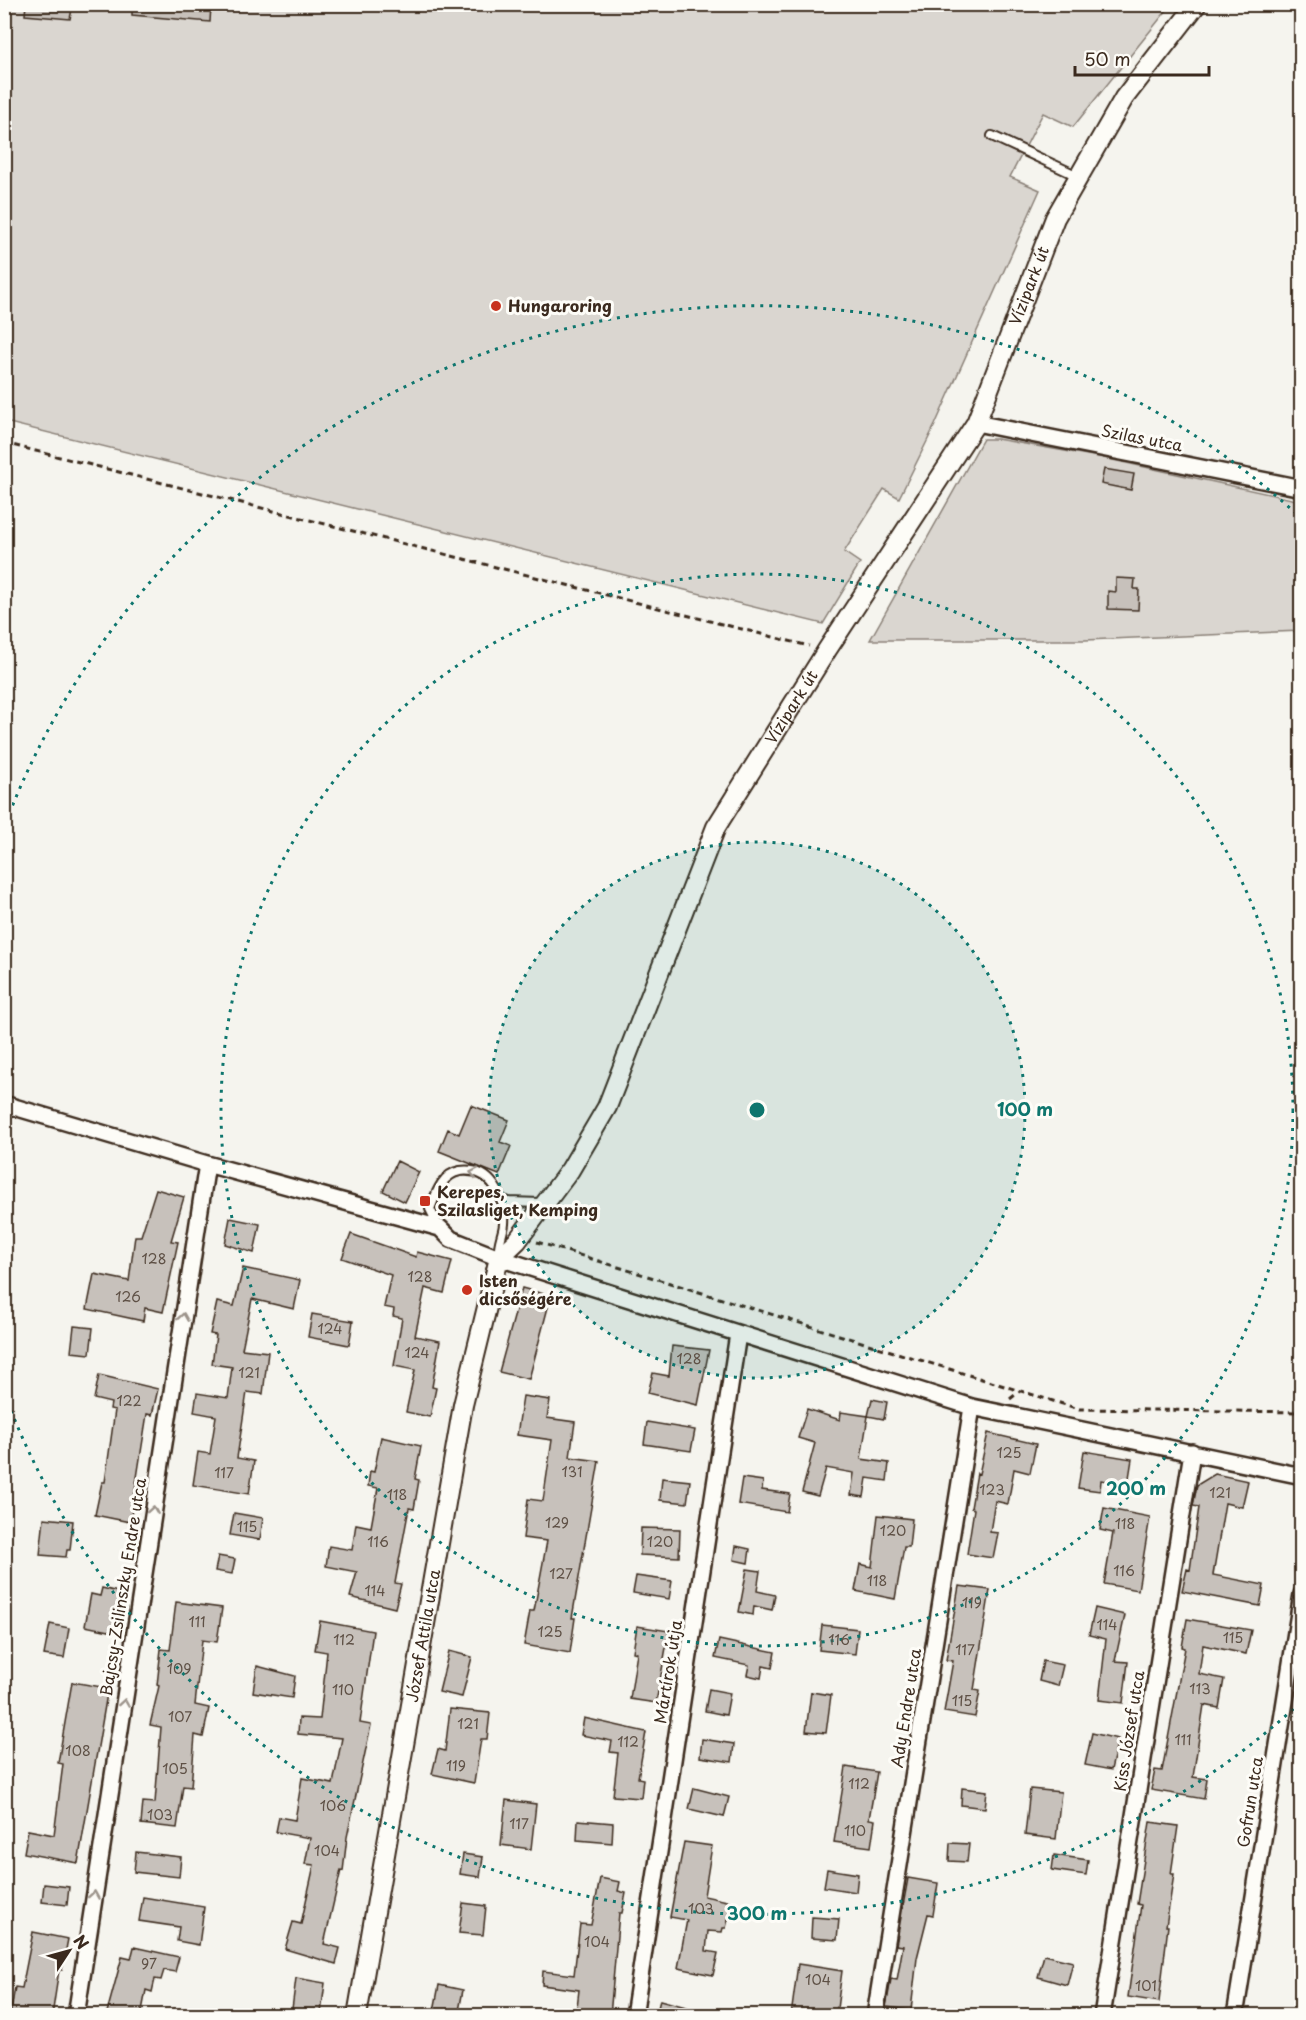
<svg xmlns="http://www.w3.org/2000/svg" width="1306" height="2020" viewBox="0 0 1306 2020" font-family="'Playpen Sans',sans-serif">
<rect width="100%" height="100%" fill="#f5f4ee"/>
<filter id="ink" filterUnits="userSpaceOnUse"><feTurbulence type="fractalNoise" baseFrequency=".0167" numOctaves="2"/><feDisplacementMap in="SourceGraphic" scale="12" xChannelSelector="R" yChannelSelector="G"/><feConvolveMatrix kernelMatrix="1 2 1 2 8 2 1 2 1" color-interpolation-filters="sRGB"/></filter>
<g filter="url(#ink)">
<path fill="#dad6d0" stroke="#8a8077" stroke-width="1.5" d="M5,5H1171L1073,127L1043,113L1010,177L1040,190L935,425L899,498L884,489L844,552L860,563L823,624L5,422Z
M983,439H997L1099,457L1301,501V631L1085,640H870Z"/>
<path fill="#c7c1bb" stroke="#3b2a1e" stroke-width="1.5" d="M26,4H73L70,19L25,15Z
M132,4L211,5L210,22L132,15Z
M1104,469L1134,474L1131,490L1101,484Z
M1116,578L1135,579L1134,589H1139L1138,610L1108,609V591L1116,592Z
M471,1105L509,1120L500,1142L511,1146L499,1175L439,1151L448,1129L459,1134Z
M397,1161L419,1172L405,1202L383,1191Z
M156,1189L184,1197L171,1241L178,1242L163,1312L145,1308L143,1321L87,1309L94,1274L129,1281L135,1236H141Z
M230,1218L260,1224L254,1253L225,1244Z
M351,1234L416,1257L417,1252L452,1261L444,1293L425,1288L415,1336L440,1341L432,1387L436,1388L430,1417L406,1412L415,1370L394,1366L402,1318L393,1316L394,1309L384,1307L391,1275L342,1258Z
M243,1268L300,1280L294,1309L252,1299L242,1349L268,1352L263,1394L247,1392L237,1458L254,1461L249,1494L193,1485L198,1452L210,1454L216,1416L194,1412L197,1393L228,1398L232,1367L212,1364L216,1335L210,1334L217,1302L234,1306Z
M522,1288L551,1296L529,1379L499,1372Z
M312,1314L353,1321L349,1345L308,1337Z
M74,1326L93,1328L90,1354L71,1352Z
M672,1346L709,1350L698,1405L648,1393L653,1373L669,1376Z
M99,1375L158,1389L152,1415L147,1414L130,1522L95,1515L102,1482H105L115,1410L110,1409L111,1403L94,1399Z
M523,1396L550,1400L547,1418L575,1422L570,1457L599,1461L572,1618H575L570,1653L524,1645L530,1611H534L547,1541L523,1538L528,1499L543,1501L552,1440L517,1435Z
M872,1399L887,1402L884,1419L868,1416Z
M807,1409L840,1420L841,1412L868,1416L861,1459L889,1463L887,1481L867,1478L864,1497L851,1495L854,1473L826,1468L818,1496L802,1492L815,1443L798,1438Z
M647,1422L695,1430L691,1451L644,1444Z
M988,1433L1036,1444L1030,1473L1014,1469L1008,1504L995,1501L990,1532L998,1533L993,1558L967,1554L974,1509L971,1508L977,1473L979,1474Z
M381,1437L421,1446L415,1479L419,1480L414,1509L409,1508L395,1583L401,1584L395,1608L350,1597L357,1572L326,1566L329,1546L352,1550L356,1524L371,1527L378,1488L368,1486L370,1471L374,1472Z
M1084,1451L1132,1459L1128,1484L1101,1480L1100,1491L1078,1488Z
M1215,1474L1248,1481L1242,1507L1225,1503L1213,1575L1264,1585L1260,1606L1182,1591L1187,1569L1190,1570L1199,1507L1193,1506L1197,1485Z
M662,1478L690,1481L687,1503L660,1500Z
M742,1478L763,1481L762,1490L790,1494L787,1512L738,1504Z
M1104,1508L1150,1517L1138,1590L1104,1584L1113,1533L1100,1530Z
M234,1513L263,1518L260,1540L230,1535Z
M878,1515L912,1519L909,1547H904L895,1599L855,1591L860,1564L872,1567Z
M44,1518L73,1521L70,1550H67L66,1557L40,1555Z
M641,1528L680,1529L679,1557L640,1555Z
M736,1546L750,1549L748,1563L734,1560Z
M218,1556L235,1559L232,1574L215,1571Z
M747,1569L760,1571L757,1591L775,1595L772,1610L754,1606L753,1615L739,1612Z
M636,1576L672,1581L669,1599L633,1593Z
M959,1586L990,1590L974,1690L980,1691L975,1717L944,1712L953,1661L946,1660Z
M102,1588L122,1593L114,1632L85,1626L91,1594L100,1596Z
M176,1602L222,1608L217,1642L202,1640L195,1705L209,1708L203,1737L195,1735L191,1787L183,1786L177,1828L141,1824L143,1802L155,1803L161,1727L150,1725L159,1686L157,1685L161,1649L170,1650Z
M1095,1608L1125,1615L1115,1661L1128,1662L1123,1703L1099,1700L1106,1639L1089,1635Z
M1187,1619L1251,1630L1246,1654L1203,1645L1199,1674L1224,1679L1219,1708L1204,1705L1193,1777L1207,1779L1204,1799L1151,1790L1155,1770L1162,1771L1185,1648L1182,1647Z
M320,1621L373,1631L360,1723L371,1725L347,1837L343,1871L341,1870L324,1944L340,1948L336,1964L285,1949L293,1922L301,1924L314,1865L305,1864L310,1838L276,1832L279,1817L295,1820L302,1778L333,1784L342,1738L298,1734L299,1718L320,1719L327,1652L315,1650Z
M50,1624L69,1628L64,1658L44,1655Z
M822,1625L858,1629L855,1654L819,1650Z
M637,1626L669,1631L656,1703L630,1699L637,1653L633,1652Z
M719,1640L775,1652L772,1668L763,1666L761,1678L747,1675L749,1665L715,1658Z
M449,1651L472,1657L462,1697L439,1692Z
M1043,1661L1063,1665L1058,1686L1039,1681Z
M257,1666L295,1676L292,1698L253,1692Z
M72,1682L108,1688L78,1863L24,1853L28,1830L54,1835L63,1764L58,1763Z
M709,1689L730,1693L726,1715L705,1711Z
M811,1692L831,1695L826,1733L806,1731Z
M450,1709L490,1713L487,1739H481L474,1783L432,1774L438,1749L445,1751Z
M584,1718L646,1732L638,1778L643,1779L641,1798L613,1796L618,1753L610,1752L612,1741L581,1735Z
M1092,1733L1118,1739L1111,1770L1085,1765Z
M702,1739L734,1744L732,1762L700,1757Z
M846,1767L877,1772L869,1819L875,1820L871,1847L834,1842Z
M694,1788L729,1797L724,1817L689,1809Z
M962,1788L987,1791L985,1808L961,1805Z
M1030,1789L1061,1792L1056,1839L1025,1835Z
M506,1800L536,1804L531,1849L501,1845Z
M578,1820L613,1823L612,1843L577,1840Z
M1150,1822L1178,1826L1171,1874H1174L1166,1926H1168L1159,2002L1128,1997L1141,1905L1137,1904Z
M684,1842L712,1846L704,1896L732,1902L726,1928H723L722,1932L708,1931L706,1951L718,1953L713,1975L678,1968L687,1920L670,1917Z
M950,1843L969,1844L967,1862L949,1861Z
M136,1852L181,1857L179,1877L134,1872Z
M463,1854L483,1857L480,1877L460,1874Z
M1054,1855L1088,1860L1086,1875L1052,1870Z
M827,1869L858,1874L856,1892L824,1887Z
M600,1878L620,1882L618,1891L626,1893L622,1913H619L610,2016H576L579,1990L542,1985L543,1971L574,1975L580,1924L591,1925Z
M908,1878L938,1883L933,1915L928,1914L917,1958L911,2010L886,2007L891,1979L897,1980L903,1946L896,1945Z
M44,1884L69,1887L67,1905L42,1902Z
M143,1897L204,1907L199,1945L177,1941L179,1927L139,1921Z
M463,1903L486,1906L483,1935L459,1933Z
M812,1917L839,1919L837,1940L811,1938Z
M33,1932L68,1939L62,1970H59L52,2016H10L15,1987L22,1988Z
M134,1947L179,1957L175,1972L164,1970L161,1980L155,1979L152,1992L146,1990L141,2016H106L122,1957L131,1959Z
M1044,1955L1073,1962L1067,1985L1038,1977Z
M798,1964L842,1971L836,2016H791Z
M296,1978L325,1983L321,2013L292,2009Z
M439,1985L463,1990L458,2016L434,2011Z
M660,2000L701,2011V2016H656Z"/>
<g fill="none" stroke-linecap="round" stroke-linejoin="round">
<g stroke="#3b2a1e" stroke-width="12">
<path id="service" d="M992,136L1078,176
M500,1199L509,1202L541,1203
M438,1225L430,1209C436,1194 442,1174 460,1171C491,1167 506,1197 504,1224C503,1235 497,1244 499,1256"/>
</g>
<g stroke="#3b2a1e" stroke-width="20">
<path id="minor" d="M976,423L1302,488
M4,1104L207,1164L440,1228L451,1239L499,1258L972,1407L1302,1476
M76,2016L207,1164
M634,2016L738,1334
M875,2016L972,1407
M1102,2016L1192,1452
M1235,2016L1302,1594"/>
</g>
<g stroke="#3b2a1e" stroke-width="22">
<g id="tertiary">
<path id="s1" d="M357,2016L463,1405L499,1258L517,1241L570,1170L607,1107L716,827L827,650L976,423L1055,218L1124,98L1197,4"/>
</g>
</g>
<path stroke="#3b2a1e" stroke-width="3" stroke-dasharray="6 4.5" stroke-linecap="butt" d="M4,443L809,646
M537,1242L1079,1409L1302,1412
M1010,1399L1020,1391"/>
<use href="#service" stroke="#fdfcf7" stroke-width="8"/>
<use href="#minor" stroke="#fdfcf7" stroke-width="15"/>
<use href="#tertiary" stroke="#fdfcf7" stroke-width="18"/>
</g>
<defs><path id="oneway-chevron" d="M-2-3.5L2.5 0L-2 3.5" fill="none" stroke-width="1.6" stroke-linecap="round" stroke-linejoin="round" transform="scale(1.5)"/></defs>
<g stroke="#9c938a">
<use href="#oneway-chevron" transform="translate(474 1173) rotate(-168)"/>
<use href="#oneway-chevron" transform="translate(183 1317) rotate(-81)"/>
<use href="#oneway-chevron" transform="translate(153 1510) rotate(-81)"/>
<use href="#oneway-chevron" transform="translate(124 1703) rotate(-81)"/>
<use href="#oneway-chevron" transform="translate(94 1895) rotate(-81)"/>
</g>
</g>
<circle cx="757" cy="1110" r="268" fill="#0f766e" fill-opacity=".12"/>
<g fill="none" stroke="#0f766e" stroke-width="3" stroke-dasharray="3 6">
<circle cx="757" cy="1110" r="268"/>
<circle cx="757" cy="1110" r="536"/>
<path d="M1300 1703A804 804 0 0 1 6 1398M6 822A804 804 0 0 1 1300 517"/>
</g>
<g fill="#c8321e" stroke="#fdfcf7" stroke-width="2">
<circle cx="496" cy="306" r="6"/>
<rect x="419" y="1195" width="12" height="12" rx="3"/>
<circle cx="467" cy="1290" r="6"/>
</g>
<g text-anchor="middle" stroke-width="6" stroke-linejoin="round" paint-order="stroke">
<g font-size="14" fill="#5e5045">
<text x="154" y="1264">128</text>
<text x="420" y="1282">128</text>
<text x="128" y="1302">126</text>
<text x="330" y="1334">124</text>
<text x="417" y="1358">124</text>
<text x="689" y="1364">128</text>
<text x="249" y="1378">121</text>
<text x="129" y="1406">122</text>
<text x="1009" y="1458">125</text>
<text x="572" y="1477">131</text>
<text x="224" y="1478">117</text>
<text x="992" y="1495">123</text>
<text x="1220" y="1498">121</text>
<text x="397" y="1500">118</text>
<text x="557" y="1528">129</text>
<text x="1125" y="1529">118</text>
<text x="247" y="1532">115</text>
<text x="893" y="1536">120</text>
<text x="378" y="1547">116</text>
<text x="660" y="1547">120</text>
<text x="1124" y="1576">116</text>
<text x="561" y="1579">127</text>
<text x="877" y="1586">118</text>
<text x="375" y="1596">114</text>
<text x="972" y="1608">119</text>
<text x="197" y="1627">111</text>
<text x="1107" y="1630">114</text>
<text x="550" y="1637">125</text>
<text x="1233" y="1643">115</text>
<text x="344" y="1645">112</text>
<text x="839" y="1645">116</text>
<text x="965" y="1655">117</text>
<text x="179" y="1674">109</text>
<text x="1200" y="1694">113</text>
<text x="343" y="1695">110</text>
<text x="962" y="1706">115</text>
<text x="180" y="1722">107</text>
<text x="468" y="1729">121</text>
<text x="1183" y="1745">111</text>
<text x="628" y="1747">112</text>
<text x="78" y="1756">108</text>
<text x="456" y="1771">119</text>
<text x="175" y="1774">105</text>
<text x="859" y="1789">112</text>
<text x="333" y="1811">106</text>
<text x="160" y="1820">103</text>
<text x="519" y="1829">117</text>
<text x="855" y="1836">110</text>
<text x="327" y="1856">104</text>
<text x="701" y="1914">103</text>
<text x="597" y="1947">104</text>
<text x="149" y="1969">97</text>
<text x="818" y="1985">104</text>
<text x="1146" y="1991">101</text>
</g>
<g font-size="16" fill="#3b2a1e" stroke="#fdfcf7">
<text dy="6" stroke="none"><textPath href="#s1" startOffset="1886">Vízipark út</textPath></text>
<text transform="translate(1142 438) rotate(11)" y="6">Szilas utca</text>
<text dy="6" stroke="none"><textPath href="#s1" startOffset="1400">Vízipark út</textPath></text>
<text transform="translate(123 1587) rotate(-81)" y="6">Bajcsy-Zsilinszky Endre utca</text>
<text dy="6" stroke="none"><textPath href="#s1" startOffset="386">József Attila utca</textPath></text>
<text transform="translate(668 1672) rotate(-81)" y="6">Mártírok útja</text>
<text transform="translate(906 1708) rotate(-81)" y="6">Ady Endre utca</text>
<text transform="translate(1129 1731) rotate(-81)" y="6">Kiss József utca</text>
<text transform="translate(1250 1802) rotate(-81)" y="6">Gofrun utca</text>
</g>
<g font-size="16" font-weight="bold" fill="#3b2a1e" stroke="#fdfcf7" text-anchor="start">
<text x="508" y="312">Hungaroring</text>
<text x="437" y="1198">Kerepes,<tspan x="437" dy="18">Szilasliget, Kemping</tspan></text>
<text x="479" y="1287">Isten<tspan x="479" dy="18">dicsőségére</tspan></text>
</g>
</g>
<circle cx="757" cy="1110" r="9" fill="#0f766e" stroke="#fdfcf7" stroke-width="3"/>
<g font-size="18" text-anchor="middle" font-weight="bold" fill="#0f766e" stroke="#fdfcf7" stroke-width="6" stroke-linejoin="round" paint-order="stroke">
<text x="1025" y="1116">100 m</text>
<text x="1136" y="1495">200 m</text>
<text x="757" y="1920">300 m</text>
</g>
<rect width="1306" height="2020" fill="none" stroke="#fdfcf7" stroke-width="24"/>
<rect x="12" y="12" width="1282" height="1996" fill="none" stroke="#3b2a1e" stroke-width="2" filter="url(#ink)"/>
<g transform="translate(69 1951) rotate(54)" stroke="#fdfcf7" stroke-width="4.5" paint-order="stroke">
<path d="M0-4.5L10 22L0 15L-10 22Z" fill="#3b2a1e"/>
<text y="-9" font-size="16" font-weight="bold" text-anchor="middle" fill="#3b2a1e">N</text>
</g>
<path d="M1075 66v9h134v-9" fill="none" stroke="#3b2a1e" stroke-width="3"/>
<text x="1084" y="66" font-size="18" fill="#3b2a1e" stroke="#fdfcf7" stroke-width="4.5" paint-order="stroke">50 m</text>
</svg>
